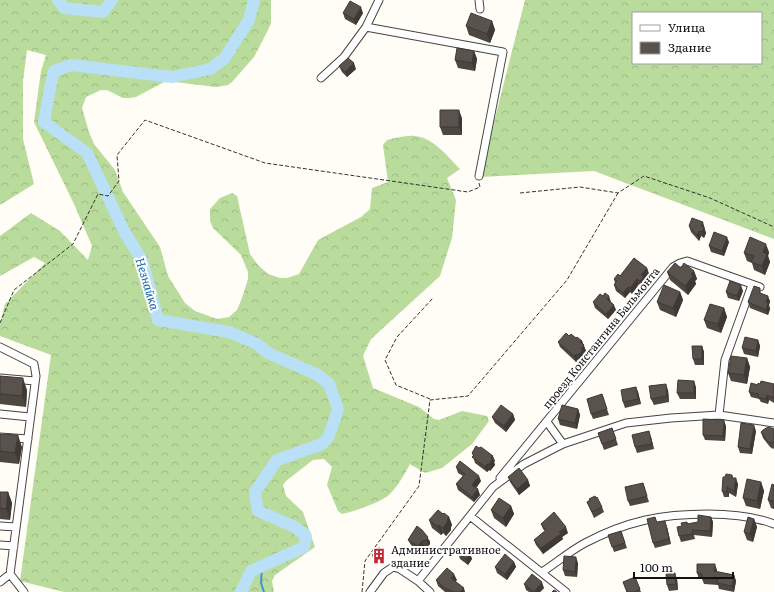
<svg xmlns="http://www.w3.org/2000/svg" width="774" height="592" viewBox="0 0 774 592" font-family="Literata,serif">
<defs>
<pattern id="forest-crowns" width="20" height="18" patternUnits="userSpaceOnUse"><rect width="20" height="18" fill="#b9dc9c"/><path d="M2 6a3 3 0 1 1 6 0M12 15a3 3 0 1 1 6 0" fill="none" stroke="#9ebc85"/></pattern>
</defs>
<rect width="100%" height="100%" fill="#fffdf5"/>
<path fill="url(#forest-crowns)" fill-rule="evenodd" d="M0,0H271V23L268,30L254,57L232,82L228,85L216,87L166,81L136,97L130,98H123L107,90H101L86,97L82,108L89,132L94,144L115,170L123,192L160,247L168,276L185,303L195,311L217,319L229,317L237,310L242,298L248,279V272L241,255L213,228L210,221V209L220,198L232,193L237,196L250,254L258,265L268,274L280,278H287L299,274L318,240L361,217L370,209L372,188L388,182L383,145L387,140C396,138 406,135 415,136C434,138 447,156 460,169L447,178L456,200L452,238L440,276L371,339L363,356L373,388L419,407L434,419L439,420L462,411L487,416L489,421L472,444L442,468L425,473L410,464C404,475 398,486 389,495C381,502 353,512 342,514L338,511L327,485L332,467L324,459L313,460L286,481L283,485L286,496L303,512L315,547L275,575L272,581L274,592H64L20,581L51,355L0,336V324L5,304L45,263L34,257L0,276V236L31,213L60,231L88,260L92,246L74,204L34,122L41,71L46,55L27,50L23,81V139L34,184L0,205Z
M525,0H774V239L594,171L480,177ZM633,13H761V63H633Z"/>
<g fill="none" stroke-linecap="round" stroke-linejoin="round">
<path stroke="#3f96cf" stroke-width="2" d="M262,566L261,583L264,592"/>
<path stroke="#b9e0f7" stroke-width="12" d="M58,0L64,8L103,12L112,0
M241,592L251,571L304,547L306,536L295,527L258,511L255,492L277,460L322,444L329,436L338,409L329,384L318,375L268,353L257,344L229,332L158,320L142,260L125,233L87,153L44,122L50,88L54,71L71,65L172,77L210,69L224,59L249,20L254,0"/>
<g stroke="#444" stroke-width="9">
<path id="minor" d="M479,0L480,9
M366,27L503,52L479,176
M321,78L344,57L366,27L379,0
M0,347L34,364L36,376L10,574L24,592
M0,378L35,381
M0,414L30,417
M719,415L725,360L752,285
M547,422L563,444
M0,437L28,439
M500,478L673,267L680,263L687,261L760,287
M470,516L566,592
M0,526L16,527
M0,545L14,546
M542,572C556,563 570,551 585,543C627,521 661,514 708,514C730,514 753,516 774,524
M418,581L430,592
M0,582L10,574
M370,592L384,573L393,567L400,569L418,581L493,487L524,464L563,444L626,423L671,418L719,415L774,423"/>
</g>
<path stroke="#333" stroke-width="1" stroke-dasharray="4 2" stroke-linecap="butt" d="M520,193L580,187L618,193L644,176L710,198L774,227
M0,323L14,290L73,244L98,194L108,196L119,181L117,155L145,120L265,163L468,192L480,187L479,183
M430,399L396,385L385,360L397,337L433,298
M362,592L365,561L419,486L430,400L468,396L567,280L618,193"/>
<use href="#minor" stroke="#fff" stroke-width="7"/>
</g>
<path fill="#4d4742" d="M343,13H363L356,25L345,19Z
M492,21L495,30L490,43L469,35L466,26Z
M474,51L477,59L475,71L458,68L455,60Z
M339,66L356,69L347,77L342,72Z
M462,118V135H443L440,127Z
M689,226L705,228L704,229L706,233L704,238L701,236L699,241L691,232Z
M729,242L724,256L711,252L709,246Z
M769,252L768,256L770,262L765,275L754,270L752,263L747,261L744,253Z
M647,268L649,274L645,279L646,283L643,287L639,284L632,294L630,292L625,298L616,291L614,285L615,283L614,279L620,276Z
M681,268L694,271L697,279L695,281L696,284L688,295L670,280L667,272Z
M743,291L739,301L728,298L726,292Z
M680,292L683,300L676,317L660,310L657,302Z
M762,294L770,301L769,305L770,309L768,315L750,308L748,302Z
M593,302H611L616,310L608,319L595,308Z
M724,308L727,317L721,333L707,328L704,320Z
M569,336L576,338L582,341L586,351L584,353L585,356L580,361L578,359L576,362L560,347L558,342Z
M758,340L760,346L758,357L744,354L742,348Z
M702,346L704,352V365H695L693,359Z
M747,358L750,367L747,384L731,381L728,373Z
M0,376L27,390L26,407L0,404Z
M760,384H774V403L769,400L768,404L761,402L759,399L751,397L749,392L758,385Z
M636,387L638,392L641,404L625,408L623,402Z
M696,387V399H680L677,393Z
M668,390L669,402L654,405L651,399Z
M602,394L609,415L593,419L591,414Z
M578,409L580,415L577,429L560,425L558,419Z
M513,414L515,420L506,432L495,423L492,417Z
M726,426L725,441L705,440L703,435Z
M612,428L618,445L604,450L598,433Z
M774,429V448L773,449L770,447L763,438L761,432Z
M756,431L752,454L740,453L738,447Z
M0,434L22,447L19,464L0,462Z
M651,437L654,449L637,453L635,447Z
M472,453L495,461L494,462L495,465L490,471L489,470L487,472L475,463Z
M456,467L481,481L476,488L480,495L474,502L458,490L456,484L463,476L458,473Z
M732,475L733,478L738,484L736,497L729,493V497H724L722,491L725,477Z
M508,477L528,480L530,486L519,495L510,482Z
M761,482L764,491L760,509L746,506L743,498Z
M643,483L649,502L630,506L628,501Z
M774,485V509L771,508L768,500Z
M0,492H8L12,503L10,520L0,519Z
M587,502L602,507L604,512L594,518Z
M511,506L514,514L506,527L494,518L491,510Z
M443,514L449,517L452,525L451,527V530L446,536L443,533L441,535L432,528L429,520Z
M711,517L713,522L712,537L694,535L695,539L681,542L679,536L682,526L687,522L688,524L698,522Z
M754,519L757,527L753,542L747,540L744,532Z
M658,523L667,527L671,544L655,548L653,543Z
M541,524L568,533L562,537L563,539L543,554L536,545L534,540L545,531L543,529Z
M417,526L430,541V544L428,546H424L420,552L411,545L408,540Z
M621,531L627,548L614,552L608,535Z
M385,553L378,562L373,558L372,555Z
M458,553L470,554L472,559L468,565L460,559Z
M514,562L516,567L507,580L497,573L495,567Z
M578,563L577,577L565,576L563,570Z
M717,570V572L734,575L736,581L734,592L719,589L718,585L704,584L702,579H699L697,573Z
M635,577L641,592H627L623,582Z
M677,579L678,590L669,591L667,585Z
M436,580H457L455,581L465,592H445L438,586Z
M524,584L544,588L540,592H529L526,590Z"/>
<path fill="#3f3936" d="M361,7L363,13L356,25L354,19Z
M492,21L495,30L490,43L487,34Z
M474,51L477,59L475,71L472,63Z
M354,63L356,69L347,77L345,72Z
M459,110L462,118V135L459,127Z
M703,222L706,233L704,238L702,232L701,226Z
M699,231L701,236L699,241L697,235Z
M727,237L729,242L724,256L722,251Z
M766,244L769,252L768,256L770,262L765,275L762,266L763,252Z
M647,268L649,274L645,279L646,283L643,287L640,281L641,275Z
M694,271L697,279L695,281L696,284L688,295L685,286L691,274Z
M637,279L639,284L632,294L630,288Z
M741,285L743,291L739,301L737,296Z
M628,287L630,292L625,298L623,293Z
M680,292L683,300L676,317L673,308Z
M609,296L611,302L609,305L607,299Z
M768,296L770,301L769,305L770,309L768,315L766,310V302Z
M614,305L616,310L608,319L606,314Z
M724,308L727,317L721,333L718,324Z
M758,340L760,346L758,357L756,351Z
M582,341L586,351L584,353L585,356L580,361L578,355L580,342Z
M702,346L704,352V365L702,359Z
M576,354L578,359L576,362L574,356Z
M747,358L750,367L747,384L744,375Z
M23,378L27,390L26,407L22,396Z
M694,381L696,387V399L694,393Z
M666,384L668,390L669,402L667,396Z
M636,387L638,392L641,404L638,399Z
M767,395L769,400L768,404L766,399Z
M578,409L580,415L577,429L575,423Z
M513,414L515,420L506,432L504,426Z
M724,420L726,426L725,441L723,436Z
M754,425L756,431L752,454L750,449Z
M649,431L651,437L654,449L652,444Z
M18,435L22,447L19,464L15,453Z
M493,456L495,461L494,462L495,465L490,471L488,465L491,458Z
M487,464L489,470L487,472L485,467Z
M479,476L481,481L474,491L472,485Z
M736,478L738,484L736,497L734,491Z
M528,480L530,486L519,495L517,489Z
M761,482L764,491L760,509L757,501Z
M727,487L729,493V497L727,492Z
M478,489L480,495L474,502L472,497Z
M8,492L12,503L10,520L6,509Z
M511,506L514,514L506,527L503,518Z
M449,517L452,525L451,527V530L446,536L443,528L447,520Z
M711,517L713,522L712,537L710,531Z
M754,519L757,527L753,542L750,534Z
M665,521L667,527L671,544L669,539Z
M439,525L443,533L441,535L438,527Z
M566,527L568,533L562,537L563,539L543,554L541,548L559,532Z
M427,536L430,544L428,546L426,540Z
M422,541L424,546L420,552L418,546Z
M384,551L385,553L378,562L377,559Z
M470,554L472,559L468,565L466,559Z
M576,557L578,563L577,577L575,572Z
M514,562L516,567L507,580L505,574Z
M715,564L717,570V577L714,571Z
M675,573L677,579L678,590L676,584Z
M454,574L457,580L453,584L451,578Z
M734,575L736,581L734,592L732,586Z
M542,582L544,588L540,592H534Z
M464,588L465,592H460Z"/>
<path fill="#5a524d" stroke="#3f3936" d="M350,1L361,7L354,19L343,13Z
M471,13L492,21L487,34L466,26Z
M457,48L474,51L472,63L455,60Z
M348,58L354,63L345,72L339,66Z
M440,110H459V127H440Z
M692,218L703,222L701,226L704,227L702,232L699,231L697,235L689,226Z
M714,232L727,237L722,251L709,246Z
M750,237L766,244L763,252L767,254L762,266L751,262L754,256L744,253Z
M634,258L647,268L641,275L644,277L640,281L637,279L630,288L628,287L623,293L614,285L617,281L614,279L618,274L620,276Z
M675,263L681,268L684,263L694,271L691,274L693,276L685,286L667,272Z
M730,281L741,285L737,296L726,292Z
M664,285L680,292L673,308L657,302Z
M754,286L760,288V293L768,296L766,302L768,303L766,310L748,302Z
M605,293L609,296L607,299L614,305L606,314L593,302L600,294L603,296Z
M710,304L724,308L718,324L704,320Z
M566,333L569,336L571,334L576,338L577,337L582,341L580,342L584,345L581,349L583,350L578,355L576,354L574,356L558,342Z
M745,337L758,340L756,351L742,348Z
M692,346H702V359H693Z
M731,356L747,358L744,375L728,373Z
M0,376L23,378L22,396L0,394Z
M678,380L694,381V393H677Z
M761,381L774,384V398L767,395L766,399L758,397L759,394L749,392L751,383L758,385V383L760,384Z
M666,384L667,396L651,399L649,386Z
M636,387L638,399L623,402L621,390Z
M602,394L607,409L591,414L587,399Z
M501,405L513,414L504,426L492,417Z
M562,405L578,409L575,423L558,419Z
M703,419L724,420L723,436L703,435Z
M741,423L754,425L750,449L738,447Z
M768,427L774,429V442H773L771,443L768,442L761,432L763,430Z
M612,428L616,439L602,444L598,433Z
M649,431L652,444L635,447L632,435Z
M0,434L18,435L15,453L0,451Z
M476,446L479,448L481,447L493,456L491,458L493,459L488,465L487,464L485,467L472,457L474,455L472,453Z
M460,461L479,476L472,485L478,489L472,497L456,484L465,474L456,467Z
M519,468L528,480L517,489L508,477Z
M726,474L732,475V478H736L734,491L727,487V492L722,491L723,477H725Z
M747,479L761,482L757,501L743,498Z
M643,483L647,496L628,501L625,487Z
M772,484L774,485V501L768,500Z
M0,492H8L6,509L0,508Z
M595,496L596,498L597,497L602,507L592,512L587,502L590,500L589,499Z
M499,498L511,506L503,518L491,510Z
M438,510L443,514L444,513L449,517L447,520L448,521L443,528L439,525L438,527L429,520Z
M554,512L566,527L559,532L561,534L541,548L534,540L546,530L541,524Z
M698,515L711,517L710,531L692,530L693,534L679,536L677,527L682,526L681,523L687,522V524L698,522Z
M655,517L657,523L665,521L669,539L653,543L647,519Z
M748,517L754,519L750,534L744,532Z
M417,526L422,530L427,536L428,538L426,540L422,541L418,546L408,540Z
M621,531L625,543L612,547L608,535Z
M379,547L384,551L377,559L372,555Z
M462,548L470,554L466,559L458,553Z
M505,554L514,562L505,574L495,567Z
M564,556L576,557L575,572L563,570Z
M697,564H715L714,571L734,575L732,586L717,583L718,579L702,578V574L697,573Z
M447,568L454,574L451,578L464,588L460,592H453L443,587L436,580Z
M675,573L676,584L667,585L666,574Z
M532,574L542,582L534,592L524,584Z
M635,577L640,589L634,592H627L623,582Z
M554,590L557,592H552Z"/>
<defs>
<g id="building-bare" transform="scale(1.2)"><path d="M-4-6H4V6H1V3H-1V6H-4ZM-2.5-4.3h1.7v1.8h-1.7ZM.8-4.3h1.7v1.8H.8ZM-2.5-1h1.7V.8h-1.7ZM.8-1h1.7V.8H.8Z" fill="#c4262e" stroke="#fff" stroke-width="2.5" paint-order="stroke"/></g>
</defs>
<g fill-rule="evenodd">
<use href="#building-bare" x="379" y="556"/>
</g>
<g text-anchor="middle" stroke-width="4" stroke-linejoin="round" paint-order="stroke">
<g font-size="11" fill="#111" stroke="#fff">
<text transform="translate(601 338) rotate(-51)" y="4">проезд Константина Бальмонта</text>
</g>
<g font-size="11" fill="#111" stroke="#fff" text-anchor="start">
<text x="391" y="554">Административное<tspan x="391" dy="13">здание</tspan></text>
</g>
<g font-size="12" font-style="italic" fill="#1768a6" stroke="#fff">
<text transform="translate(147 284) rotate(73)" y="4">Незнайка</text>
</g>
</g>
<rect x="632" y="12" width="130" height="52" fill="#ffffff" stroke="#a0a0a0"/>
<rect x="640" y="25" width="20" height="6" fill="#ffffff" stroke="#a0a0a0"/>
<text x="668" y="32" font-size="12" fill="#111111">Улица</text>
<rect x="640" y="42" width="20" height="12" fill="#5a524d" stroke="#a0a0a0"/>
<text x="668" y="52" font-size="12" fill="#111111">Здание</text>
<path d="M634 572v6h99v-6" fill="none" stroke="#111111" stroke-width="2"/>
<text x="640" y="572" font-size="12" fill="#111111" stroke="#ffffff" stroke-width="3" paint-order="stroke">100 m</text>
</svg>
